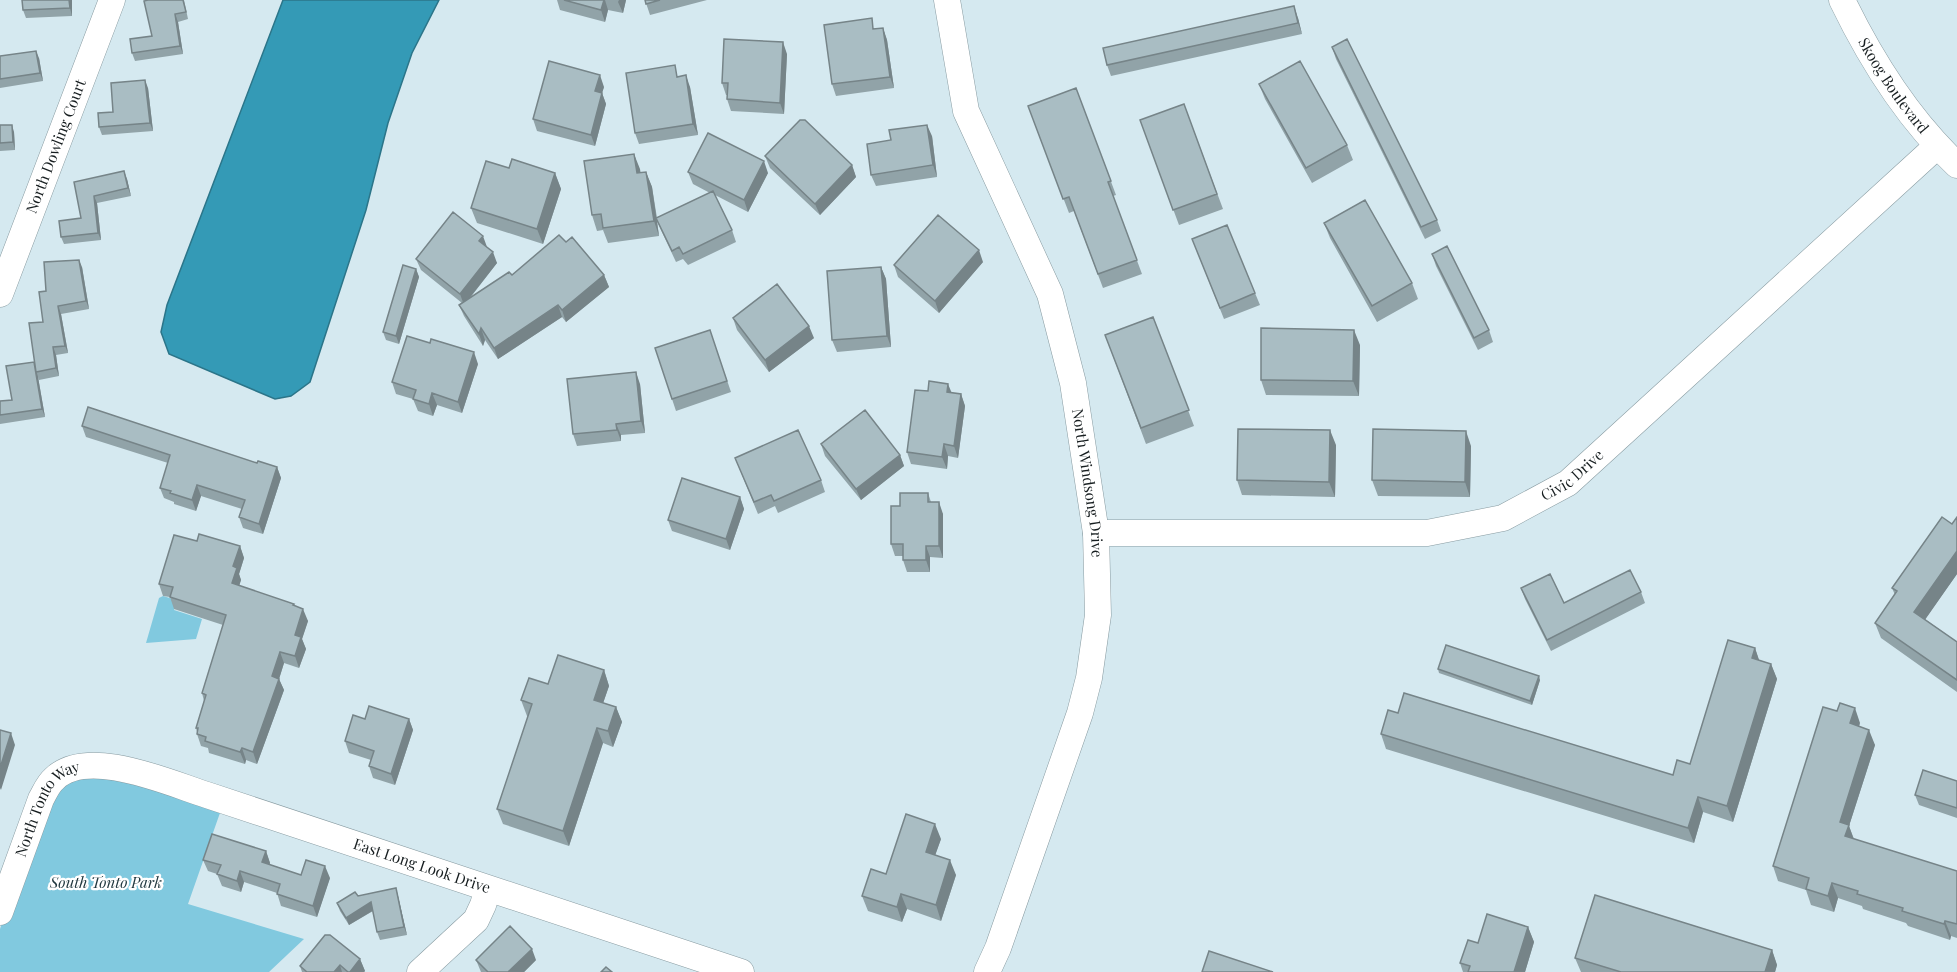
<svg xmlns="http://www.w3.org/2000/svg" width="1957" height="972" viewBox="0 0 1957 972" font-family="'Playfair Display',serif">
<rect width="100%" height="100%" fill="#d5e9f0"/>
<path fill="#81c9df" d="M163,596L176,600L174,610L202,619L196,639L146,643L159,598Z
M101,772L221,810L188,904L304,939L269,972H0V929L43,806L57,786Z"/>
<path fill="#349ab6" stroke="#2b7589" stroke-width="1.5" d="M283,0H439L412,53L388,123L366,210L310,382L291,396L275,399L169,354L161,332L167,305Z"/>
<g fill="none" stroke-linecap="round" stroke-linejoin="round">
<g stroke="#889ba1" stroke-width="27">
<g id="minor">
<path id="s1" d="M947,0L966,111L1050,294L1073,383L1096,533L1098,615L1089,678L1080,713L998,948L987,972"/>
<path id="s2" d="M1842,0C1871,60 1908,119 1957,165"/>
<path id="s3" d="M0,294L112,0"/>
<path id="s4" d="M1096,533H1427L1503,518L1568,483L1937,146"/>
<path id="s5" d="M0,912L41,799C45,792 48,784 54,779C87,746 169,783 207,795L741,972"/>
<path d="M420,972L476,920L483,905L488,889"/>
</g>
</g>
<use href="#minor" stroke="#fff" stroke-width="26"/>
</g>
<path fill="#91a3a8" d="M22,0H72V16L26,18L23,10Z
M148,0H184L188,19L178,22L183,54L135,61L132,53L152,36Z
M557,0H626L623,13L608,10L605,22L560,10Z
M645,0H707L650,15Z
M1298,18L1302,34L1111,76L1107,65Z
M883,28L887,40L894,88L836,96L832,84L876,29Z
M1332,47L1437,220L1441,231L1425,239L1336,59Z
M787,54L784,114L731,111L727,99V95H726L722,83Z
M0,56L39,58L43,81L0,88Z
M679,76L690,87L698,135L639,144L635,133Z
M1259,84L1347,145L1353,160L1312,183L1265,99Z
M604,87L602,93L606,104L595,146L537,131L533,119Z
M148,88L153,131L102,135L99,127L113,112Z
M1076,88L1116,195L1113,196L1142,274L1103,288L1074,211L1069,213L1028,106Z
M1184,104L1223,209L1179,225L1140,120Z
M0,125L14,132L15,150L0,151Z
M932,136L937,177L876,186L871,175L891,140Z
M634,154L640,173L646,172L652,187L657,218L710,193L693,184L688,172L768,173L748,212L715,195L732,230L736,242L688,265L683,259L676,262L661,230L657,221L659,236L608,243L603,230L597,231L592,215Z
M765,156L852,165L856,177L820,215L770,168Z
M509,168L555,173L561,189L543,244L477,223L471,208Z
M127,179L131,196L97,203L101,240L64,244L61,237L81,218L74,182Z
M1324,223L1412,283L1418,299L1377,322L1330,238Z
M1192,239L1255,293L1260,305L1224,319Z
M566,242L604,275L609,287L566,322L562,317L498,359L485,340L483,346L464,316L459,305L462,303L421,270L416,259L487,247L497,263L470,298L512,275Z
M1432,254L1489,330L1493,342L1478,350L1436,266Z
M983,262L939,313L898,277L894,265Z
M82,267L89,309L61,314L68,353L56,355L59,376L39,380L38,377L45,417L0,424V401L12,400L35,365L43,322L46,291Z
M881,267L886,279L891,347L837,352L832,340Z
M416,269L419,277L399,344L386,340L383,332Z
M1153,317L1194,426L1146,444L1105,335Z
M733,318L814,338L769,372L737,330Z
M710,330L731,392L676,411L655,348Z
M1360,345L1359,396L1266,395L1261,380Z
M478,364L462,413L437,405L433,416L418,411L413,399L396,394L392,382Z
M640,384L645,433L621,435V441L577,446L573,434Z
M928,391L961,394L965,406L958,458L948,456L947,469L911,464L907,452Z
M82,426L277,467L281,478L263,534L243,528L239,517L242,509L201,496L196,511L174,504V502L164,498L160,488L168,463L86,437Z
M821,444L900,455L904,466L861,500L825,456Z
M1336,445L1335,497L1242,495L1237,480Z
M1471,446L1470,497L1378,496L1372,480Z
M735,458L821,480L825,492L778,513L775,506L758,514Z
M928,493L931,502L943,514V558L930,557V572H907L903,560V556H895L891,544L900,506Z
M740,497L744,509L730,550L672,531L668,520Z
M1957,517V574L1925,619L1957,642V692L1881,638L1875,623L1895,595L1892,588L1952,524Z
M240,546L244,558L239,574L241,580L239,586L294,604V606L308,621L302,639L306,649L299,668L284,663L279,679L284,690L257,764L246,760L245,764L209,753L208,748L201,746L197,734V732L196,728L204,701L202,693L223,625L174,609L170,597L163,596L159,584Z
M1521,588L1564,603L1641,592L1645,603L1551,651L1525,599Z
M1755,648L1759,660L1771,664L1777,679L1733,822L1703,812L1694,843L1386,749L1381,734L1398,713L1673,775L1690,764Z
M1438,669L1540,680L1532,705L1439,673Z
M604,670L609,686L603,703L616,707L622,722L613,747L603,743L569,846L503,824L497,809L528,716H527L521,700L548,684Z
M365,719H409L413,730L395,785L373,778L369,766L371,760L349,753L345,741Z
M1860,723L1859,726L1875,745L1849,826L1854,839L1957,871V938L1951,936L1950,940L1908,926L1906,923L1863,909L1862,906L1838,898L1834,912L1811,905L1806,890L1778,881L1773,866Z
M1957,781V818L1919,805L1915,795Z
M941,839L935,855L956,875L941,921L907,909L902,922L868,911L862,896L886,874Z
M266,851L270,863L269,865L301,875L330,878L317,917L281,906L277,893L244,882L241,892L222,886L217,874L208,871L203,860Z
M396,888L398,896L407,935L380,940L377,932L373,911L349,925L340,911L337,903Z
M1528,927L1534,942L1525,972H1463L1460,963L1478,943Z
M1772,950L1777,965L1775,972H1581L1575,958Z
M360,959L365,971L364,972H302L300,966Z
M476,960H536L524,972H481Z"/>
<path fill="#768488" d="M69,0H72V16L70,8Z
M604,0H605L608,10L605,22L601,10Z
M619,0H626L623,13L618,2Z
M1294,6L1298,18L1302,34L1298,23Z
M175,14L178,22L183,54L180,46Z
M883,28L887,40L894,88L890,77Z
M783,42L787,54L784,114L780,103Z
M36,51L39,58L43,81L40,73Z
M600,75L604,87L602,93L606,104L595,146L591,135L595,91Z
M686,75L690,87L698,135L693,124Z
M145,80L148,88L153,131L150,123Z
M12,125L14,132L15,150L13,142Z
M927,125L932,136L937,177L933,165Z
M634,154L640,169L643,189L637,173Z
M764,161L768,173L748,212L744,200Z
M852,165L856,177L820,215L815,204Z
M124,171L127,179L131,196L128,188Z
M646,172L652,187L659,236L654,221Z
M555,173L561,189L543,244L537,229Z
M94,196L97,203L101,240L98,233Z
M483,236L487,247L479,241Z
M979,250L983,262L939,313L935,301Z
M493,252L497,263L464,305L460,294Z
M79,260L82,267L89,309L86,301Z
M881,267L886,279L891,347L887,336Z
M416,269L419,277L399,344L396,336Z
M604,275L609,287L566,322L562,310Z
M558,305L562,317L498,359L494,348Z
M58,306L61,314L68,353L65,346Z
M809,326L814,338L769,372L765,360Z
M481,328L485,340L483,346L479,334Z
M1354,330L1360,345L1359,396L1353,381Z
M53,347L56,355L59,376L56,368Z
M474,352L478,364L462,413L458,402Z
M34,362L38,377L45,417L42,409Z
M636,372L640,384L645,433L641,421Z
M948,384L953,396L947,392Z
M432,393L437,405L433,416L429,404Z
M961,394L965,406L958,458L954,446Z
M616,424L621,435V441L617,430Z
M1330,430L1336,445L1335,497L1329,482Z
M1466,431L1471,446L1470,497L1465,482Z
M944,444L948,456L947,469L942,457Z
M900,455L904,466L861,500L856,489Z
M277,467L281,478L263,534L259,524Z
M197,485L201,496L196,511L192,500Z
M740,497L744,509L730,550L726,539Z
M939,502L943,514V558L939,546Z
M240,546L244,558L239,574L241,580L236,595L232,583L233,566Z
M926,546L930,557V572L926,560Z
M1957,551V574L1920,627L1914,612Z
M303,609L308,621L302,639L306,649L299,668L295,656V635Z
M1755,648L1760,663L1752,658Z
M280,652L284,663L279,679L284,690L257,764L253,752L272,676Z
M1771,664L1777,679L1733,822L1727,806Z
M604,670L609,686L599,715L594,700Z
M1539,676L1540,680L1532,705L1530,701Z
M616,707L622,722L613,747L608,731Z
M1855,708L1860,723L1855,739L1850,723Z
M409,719L413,730L395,785L391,774Z
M597,728L603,743L569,846L563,831Z
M1869,730L1875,745L1849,826L1854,840L1851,851L1840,822Z
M11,733L15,745L1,790L0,788V768Z
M242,748L246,760L245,764L240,752Z
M1698,797L1703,812L1694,843L1688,828Z
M935,824L941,839L931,867L926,852Z
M266,851L270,863L266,874L262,862Z
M950,860L956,875L941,921L936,905Z
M325,866L330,878L317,917L313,906Z
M240,871L244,882L241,892L237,881Z
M1832,883L1838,898L1834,912L1828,896Z
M396,888L398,896L407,935L404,927Z
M901,894L907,909L902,922L897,907Z
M371,902L374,910L349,925L346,918Z
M1945,921L1951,936L1950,940L1944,924Z
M1528,927L1534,942L1525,972H1514Z
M532,949L536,960L524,972H508Z
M1772,950L1777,965L1775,972H1765Z
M360,959L365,971L364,972H350Z
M340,965L342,972H334Z"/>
<path fill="#a9bdc3" stroke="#768488" stroke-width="1.5" d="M22,0H69L70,8L23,10Z
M148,0H183L186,12L175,14L180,46L132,53L130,39L152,36L144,1Z
M564,0H604L601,10Z
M645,0H660L646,4Z
M1294,6L1298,23L1107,65L1103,48Z
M872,18L873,29L883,28L890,77L832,84L824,25Z
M724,39L783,42L780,103L727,99L728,83H722Z
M1347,39L1437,220L1421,227L1332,47Z
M36,51L40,73L0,79V56Z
M549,61L600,75L595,91L602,93L591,135L533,119Z
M1300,61L1347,145L1306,168L1259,84Z
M675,65L677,77L686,75L693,124L635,133L626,73Z
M145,80L150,123L99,127L98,113L113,112L111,83Z
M1076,88L1111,181L1108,182L1137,260L1098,274L1069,197L1063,199L1028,106Z
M1184,104L1217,194L1173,210L1140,120Z
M800,120H805L852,165L815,204L765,156Z
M0,125H12L13,142L0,143Z
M927,125L933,165L871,175L867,144L891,140L889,130Z
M708,133L764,161L744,200L688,172Z
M634,154L637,173L646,172L654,221L603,228L601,214L592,215L584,161Z
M512,159L555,173L537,229L471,208L486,161L509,168Z
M124,171L128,188L94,196L98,233L61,237L59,221L81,218L74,182Z
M713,191L732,230L683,254L679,247L672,251L656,218Z
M1365,200L1412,283L1372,306L1324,223Z
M453,212L483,236L479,241L493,252L460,294L416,259Z
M938,215L979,250L935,301L894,265Z
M1227,225L1255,293L1220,308L1192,239Z
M559,235L566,242L572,237L604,275L562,310L558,305L494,348L481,328L479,334L459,305L509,272L512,275Z
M1447,246L1489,330L1474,338L1432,254Z
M79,260L86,301L58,306L65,346L53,347L56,368L36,372L29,323L43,322L39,292L46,291L44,262Z
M403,265L416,269L396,336L383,332Z
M881,267L887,336L832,340L827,271Z
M777,284L809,326L765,360L733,318Z
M1153,317L1189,410L1141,428L1105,335Z
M1261,328L1354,330L1353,381L1261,380Z
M710,330L727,381L672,399L655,348Z
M407,336L430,343L431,339L474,352L458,402L432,393L429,404L413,399L416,390L392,382Z
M34,362L42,409L0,415V401L12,400L6,366Z
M636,372L641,421L616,424L617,430L573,434L567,379Z
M929,381L948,384L947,392L961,394L954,446L944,444L942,457L907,452L915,390L928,391Z
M88,407L257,463L258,461L277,467L259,524L239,517L245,500L197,485L192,500L170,493L171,491L160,488L170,455L82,426Z
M865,410L900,455L856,489L821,444Z
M1238,429L1330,430L1329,482L1237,480Z
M1373,429L1466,431L1465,482L1372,480Z
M798,430L821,480L774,501L771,495L754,502L735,458Z
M682,478L740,497L726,539L668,520Z
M900,493H928V502H939V546H926V560H903V544H891V506H900Z
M1942,517L1952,524L1957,517V551L1914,612L1957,642V680L1875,623L1897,591L1892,588Z
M199,534L240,546L233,566L237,568L232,583L294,604L293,605L303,609L295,635L301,637L295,656L280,652L272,676L279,679L253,752L242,748L240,752L205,741L206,737L197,734L198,728H196L206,695L202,693L226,615L170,597L173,587L159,584L174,535L197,541Z
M1630,570L1641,592L1547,640L1521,588L1550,574L1564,603Z
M1728,640L1755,648L1752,658L1771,664L1727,806L1698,797L1688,828L1381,734L1388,710L1398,713L1404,693L1673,775L1677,760L1690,764Z
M1446,645L1539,676L1530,701L1438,669Z
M558,655L604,670L594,700L616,707L608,731L597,728L563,831L497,809L532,704L521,700L529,678L548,684Z
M1840,703L1855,708L1850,723L1869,730L1840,822L1849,825L1845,836L1957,871V924L1945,921L1944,924L1902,911L1903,908L1857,894L1858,891L1832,883L1828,896L1806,889L1809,878L1773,866L1823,707L1837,711Z
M369,706L409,719L391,774L369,766L374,751L345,741L353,715L365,719Z
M0,730L11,733L0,768Z
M1923,770L1957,781V808L1915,795Z
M906,814L935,824L926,852L950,860L936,905L901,894L897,907L862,896L871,869L886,874Z
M212,834L266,851L262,862L301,875L306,860L325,866L313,906L277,894L280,884L240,871L237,881L217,874L221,865L203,860Z
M396,888L404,927L377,932L371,902L346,918L337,903L355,892L358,896Z
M1595,895L1772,950L1765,972H1621L1575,958Z
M1487,914L1528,927L1514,972H1468L1470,966L1460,963L1468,940L1478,943Z
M510,926L532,949L508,972H488L476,960Z
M325,935H330L360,959L350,972H348L340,965L334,972H307L300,966Z
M1209,951L1273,972H1202Z
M606,967L612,972H601Z"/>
<g text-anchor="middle" stroke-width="4.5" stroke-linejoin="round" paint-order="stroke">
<g font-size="15" fill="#171e20" stroke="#fff">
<text dy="5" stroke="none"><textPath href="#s2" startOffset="100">Skoog Boulevard</textPath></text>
<text dy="5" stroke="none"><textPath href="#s3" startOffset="158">North Dowling Court</textPath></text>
<text dy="5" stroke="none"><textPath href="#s4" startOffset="490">Civic Drive</textPath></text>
<text dy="5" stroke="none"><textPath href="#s1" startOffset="507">North Windsong Drive</textPath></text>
<text dy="5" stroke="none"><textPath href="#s5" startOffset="116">North Tonto Way</textPath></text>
<text dy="5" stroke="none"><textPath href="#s5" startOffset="531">East Long Look Drive</textPath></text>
</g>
<g font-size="15" font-style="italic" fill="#21383f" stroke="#fff">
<text x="106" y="888">South Tonto Park</text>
</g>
</g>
</svg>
